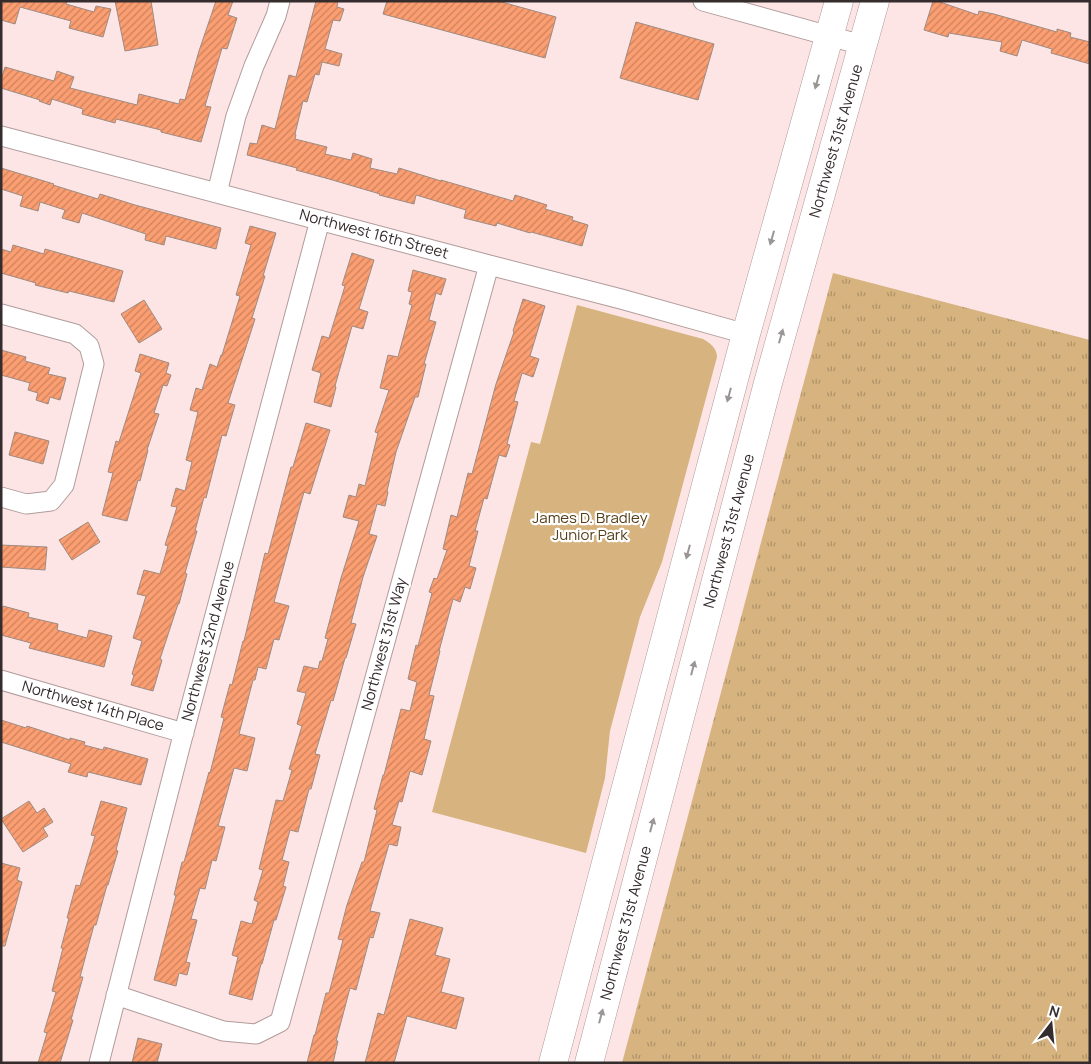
<svg xmlns="http://www.w3.org/2000/svg" width="1091" height="1064" viewBox="0 0 1091 1064" font-family="Manrope,sans-serif">
<defs>
<pattern id="grass-tufts" width="24" height="20" patternUnits="userSpaceOnUse" patternTransform="scale(1.25)"><rect width="24" height="20" fill="#d6b37f"/><path d="M3 7l-1-3M5 7V3M7 7l1-3M15 17l-1-3M17 17v-4M19 17l1-3" fill="none" stroke="#ae9268"/></pattern>
<pattern id="building-hatch" width="6" height="6" patternUnits="userSpaceOnUse" patternTransform="scale(1.25)"><rect width="6" height="6" fill="#fb9e71"/><path d="M-1 1l2-2M0 6l6-6M5 7l2-2" fill="none" stroke="#cc815d"/></pattern>
</defs>
<rect width="100%" height="100%" fill="#fde5e6"/>
<path fill="url(#grass-tufts)" d="M833,273L1090,340V1063H622Z"/>
<path fill="#d6b37f" d="M577,305L703,339C710,343 717,348 717,357L662,562L640,617L610,731L605,778L586,853L432,812L531,442L540,444Z"/>
<path fill="url(#building-hatch)" stroke="#9e8b82" d="M1,1L13,2L14,1H67L66,4L94,12L96,6L111,9L103,37L69,28L71,21L20,7L15,24L1,20Z
M115,1H151L158,45L125,51Z
M216,1H233L228,15L237,18L227,49L222,48L205,106L211,107L201,142L161,132V130L116,119L115,123L82,114L83,109L52,99L50,105L39,101L40,100L1,88V80L5,67L54,81L57,71L74,77L70,88L137,105L139,94L179,104L180,99L185,100L199,51Z
M316,1H338L337,7L344,9L340,21L333,20L325,49L342,54L339,66L322,62L319,75L315,74L307,102L303,101L295,134L296,135L295,139L327,147L325,154L351,160L353,153L372,159L370,168L397,174L399,168L441,181V180L513,201L515,195L547,205L545,209L573,217L572,220L588,225L582,246L531,232L530,233L497,223L496,226L464,218L466,210L416,195L414,204L379,195L380,194L329,179L296,170L297,168L247,155L250,143L257,144L262,125L275,129L289,75L296,77Z
M387,1H498L556,17L545,58L383,14Z
M933,1H937L978,15L979,11L994,14L1057,32V29L1071,33L1070,37L1090,42V64L1051,53L1052,49L1022,40L1017,56L1000,51L1002,42L949,33L948,37L924,30Z
M636,22L714,44L698,100L620,78Z
M1,168L54,184L53,185L98,199L100,194L135,205L221,228L216,249L166,236L164,245L145,240L146,234L82,213L79,223L62,218L65,210L40,202L38,211L20,206L23,196L1,189Z
M250,226L276,233L263,276H265L252,318L255,319L228,403L235,405L226,436L222,435L206,498L204,497L195,531H197L185,573L187,574L179,604H178L160,659L162,660L153,691L131,685L134,675L132,674L142,641L133,638L146,596L137,594L144,570L160,574L168,546L165,545L177,507L171,506L176,488L185,491L192,462L186,460L198,412L190,410L196,388L202,390L210,364L217,367L221,355H222L240,296L236,295L251,245L245,243Z
M13,245L44,254L45,249L123,271L114,302L69,291L68,293L35,285L36,283L1,273V249L11,252Z
M352,253L374,260L359,309L368,312L363,329L352,326L335,386L336,387L331,407L314,402L321,373L312,370L322,336L329,338L345,286L342,285Z
M413,270L446,279L441,295L436,293L429,320L436,322L424,364H426L418,397H415L396,452L387,491L388,492L385,506L377,504L369,534L377,536L363,577L351,623L356,624L346,658H345L333,701L331,700L315,754L320,755L311,789H309L298,832L290,830L282,860L289,862L283,886L286,887L276,920H274L262,964H261L252,1000L229,994L238,957L232,955L241,921L252,924L258,902L254,900L263,870L259,869L276,800L283,801L292,770L289,769L302,726L297,724L306,693L297,691L304,666L318,669L320,661H322L328,639L325,638L341,578L359,521L343,517L349,495L356,497L359,484L365,486L378,433L375,432L389,390L380,388L388,355L398,357L412,305L409,304L412,292L408,291Z
M523,299L545,306L530,356L539,359L533,377L522,373L514,401L518,402L507,444L510,445L506,457L499,455L487,499L484,498L475,531H478L469,566L476,568L470,589L465,587L460,602L453,599L439,651H440L429,695L434,696L424,739L431,741L422,775L410,771L402,802L399,801L392,825L401,827L397,846L389,844L370,911L380,913L373,938L370,937L356,990L350,988L336,1041H338L333,1063H307L314,1035H315L326,993H329L343,940L338,939L347,905L362,862H364L377,810L374,809L383,775H384L401,709L410,711L417,682L408,679L416,645L418,646L432,593L429,592L434,578L437,579L447,550L443,549L451,515L457,517L468,473L472,474L496,384L514,332L513,331Z
M144,300L162,329L139,343L121,314Z
M1,350L26,357L25,361L50,368L48,374L66,378L60,400L50,397L48,404L36,400L38,393L28,390L30,383L1,375Z
M140,354L169,363L166,373L171,375L167,386L163,385L154,413L159,414L147,450H148L140,481L138,480L127,521L102,515L113,473L108,472L116,441L119,442L141,373L135,371Z
M306,423L330,430L310,494L304,492L300,506L274,602L289,606L279,640L274,639L266,669L258,667L255,680H253L239,734L255,738L247,771L234,768L218,826L225,827L216,861L212,860L205,889L200,888L191,919L197,920L186,962L190,963L187,975L179,973L176,986L154,980L176,895H174L182,862H184L209,772L210,773L224,718L221,717L230,684L232,685L243,641H244L265,553L268,554L291,467H293Z
M15,432L49,441L43,464L9,455Z
M88,522L100,542L72,560L59,540Z
M1,545L47,547L45,570L1,567Z
M3,606L29,613L28,617L58,624L57,630L87,638L89,630L112,636L104,667L29,648L31,643L1,635V613Z
M1,720L26,728L27,726L70,740V738L85,742L84,745L103,750L104,747L148,759L141,785L88,772L87,777L68,772L71,764L1,742Z
M29,801L37,813L44,808L53,822L43,828L48,836L23,852L1,819Z
M101,801L127,808L116,850L118,851L108,885H107L96,925H94L80,977H83L71,1020H73L60,1063H38L47,1033L44,1032L56,992L52,991L63,948H61L69,918H67L76,885L80,886L95,836L91,835Z
M1,863L20,868L17,880L22,882L5,946H1Z
M410,919L443,928L435,955L450,959L441,992L464,998L456,1029L407,1016L394,1063H365L378,1013L384,1015Z
M138,1038L162,1044L157,1063H132Z"/>
<g fill="none" stroke-linecap="round" stroke-linejoin="round">
<g stroke="#b19b9b" stroke-width="21">
<path id="street" d="M703,1L862,45
M1,136L489,265L621,299L746,334
M217,193L236,116L254,66L276,16L280,1
M1,314L75,334L89,346L94,364L64,485L51,501L26,504L1,497
M1,680L184,733
M116,995L223,1031L256,1034L280,1022L489,265
M99,1063L181,743L320,220"/>
</g>
<g stroke="#b19b9b" stroke-width="29">
<path id="primary" d="M553,1063L746,334L839,1
M589,1063L768,383L875,1"/>
</g>
<use href="#street" stroke="#fff" stroke-width="19"/>
<use href="#primary" stroke="#fff" stroke-width="28"/>
</g>
<defs><path id="oneway-solid" d="M-6-.8H1V-3.2L6.5 0L1 3.2V.8H-6Z" transform="scale(1.25)"/></defs>
<g fill="#9a9696">
<use href="#oneway-solid" transform="translate(817 82) rotate(106)"/>
<use href="#oneway-solid" transform="translate(772 238) rotate(106)"/>
<use href="#oneway-solid" transform="translate(781 336) rotate(-74)"/>
<use href="#oneway-solid" transform="translate(729 395) rotate(105)"/>
<use href="#oneway-solid" transform="translate(688 552) rotate(105)"/>
<use href="#oneway-solid" transform="translate(693 668) rotate(-75)"/>
<use href="#oneway-solid" transform="translate(652 825) rotate(-75)"/>
<use href="#oneway-solid" transform="translate(601 1016) rotate(-75)"/>
</g>
<g text-anchor="middle" stroke-width="4.5" stroke-linejoin="round" paint-order="stroke">
<g font-size="15" fill="#352c2d" stroke="#fff">
<text transform="translate(836 141) rotate(-74)" y="5">Northwest 31st Avenue</text>
<text transform="translate(374 234) rotate(15)" y="5">Northwest 16th Street</text>
<text transform="translate(729 531) rotate(-75)" y="5">Northwest 31st Avenue</text>
<text transform="translate(208 641) rotate(-75)" y="5">Northwest 32nd Avenue</text>
<text transform="translate(384 644) rotate(-75)" y="5">Northwest 31st Way</text>
<text transform="translate(93 706) rotate(16)" y="5">Northwest 14th Place</text>
<text transform="translate(626 923) rotate(-75)" y="5">Northwest 31st Avenue</text>
</g>
<g font-size="15" fill="#553e18" stroke="#fff">
<text x="590" y="523">James D. Bradley<tspan x="590" dy="17">Junior Park</tspan></text>
</g>
</g>
<rect width="1091" height="1064" fill="none" stroke="#352c2d" stroke-width="5"/>
<g transform="translate(1051 1024) rotate(16)" stroke="#ffffff" stroke-width="4" paint-order="stroke">
<path d="M0-4L9 19L0 12L-9 19Z" fill="#352c2d"/>
<text y="-8" font-size="14" font-weight="bold" text-anchor="middle" fill="#352c2d">N</text>
</g>
</svg>
